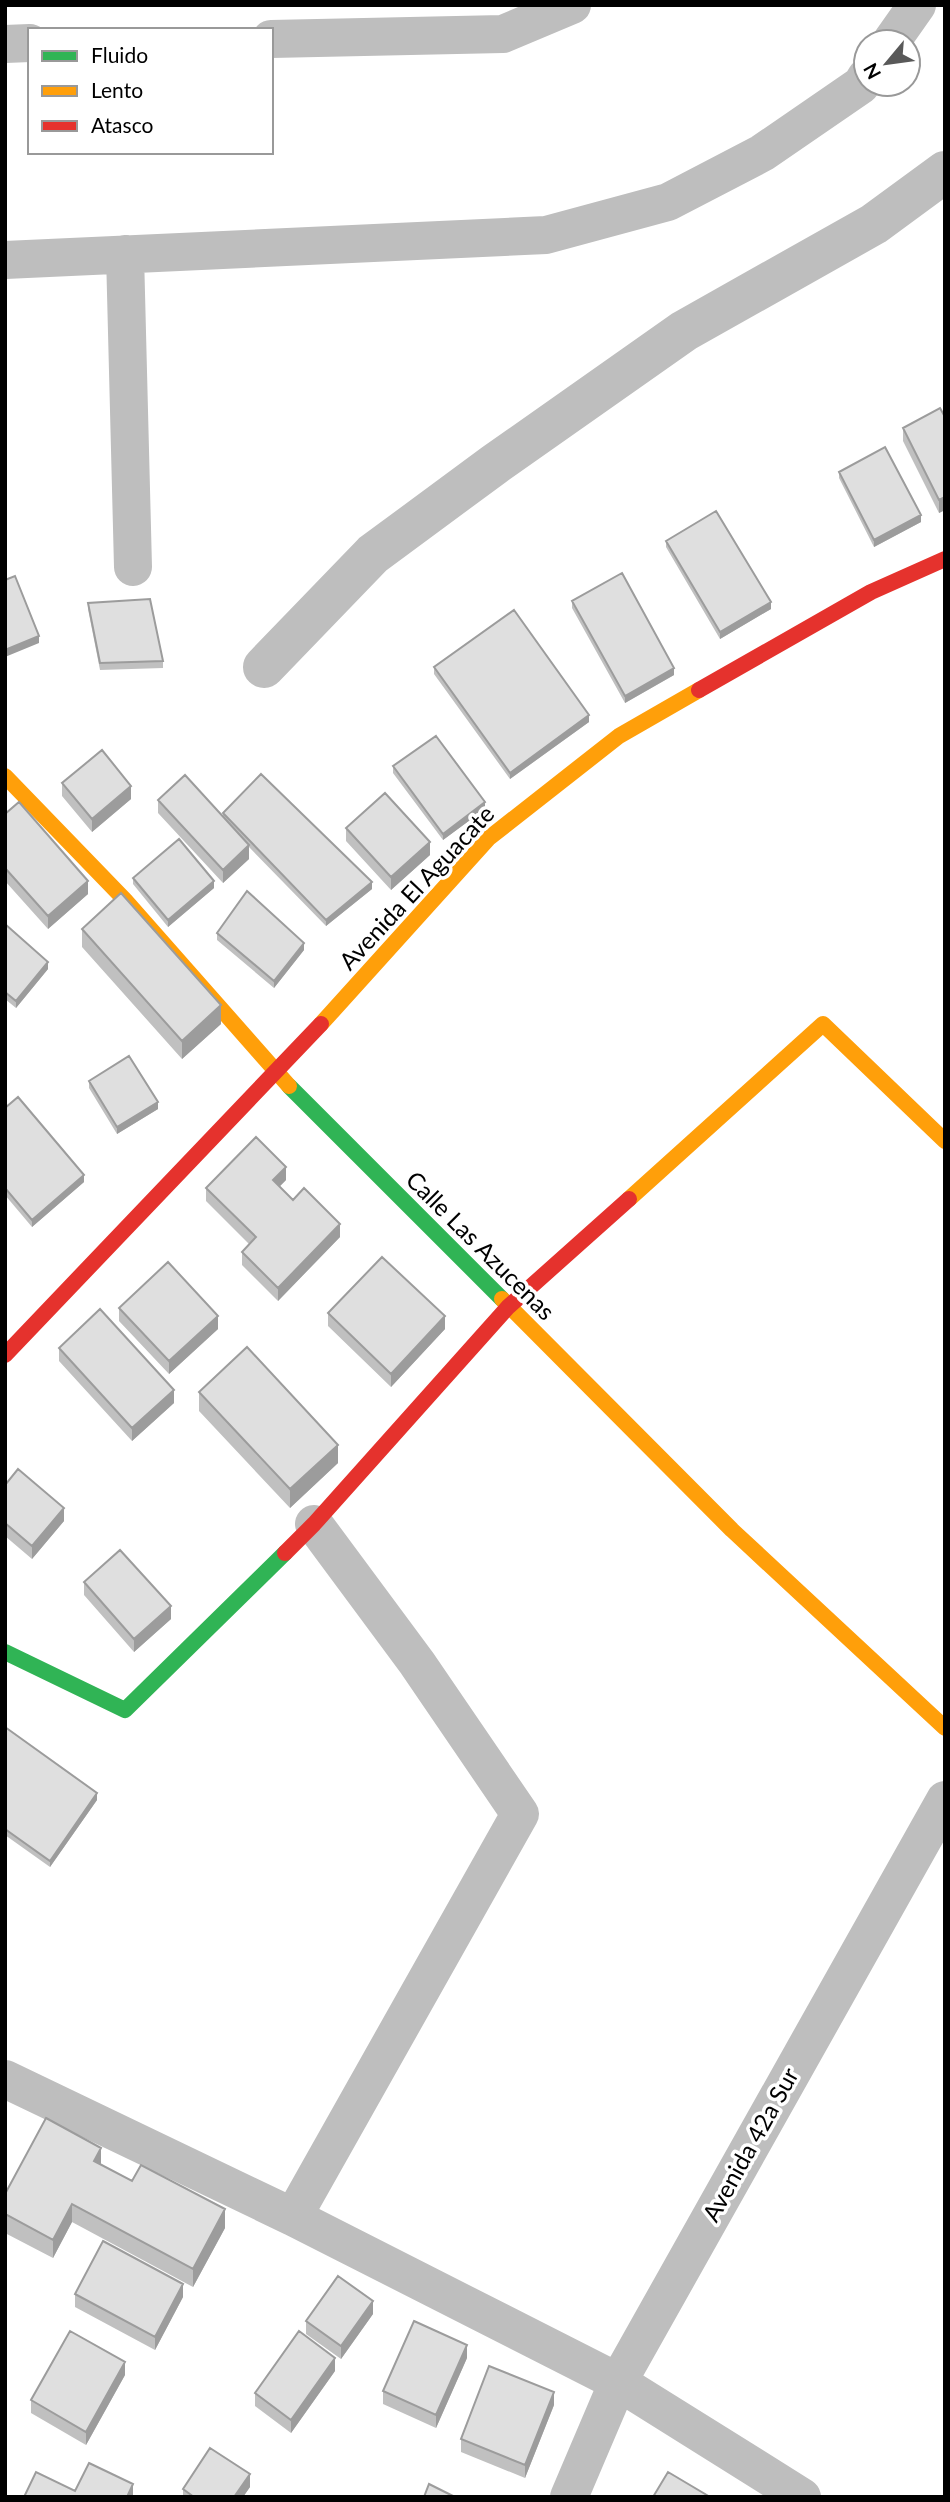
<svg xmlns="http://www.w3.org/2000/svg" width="950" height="2502" viewBox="0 0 950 2502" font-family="Lato,sans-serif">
<rect width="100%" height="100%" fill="#fff"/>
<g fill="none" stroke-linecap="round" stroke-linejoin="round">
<path stroke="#bebebe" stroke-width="42" d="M264,667L373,554L495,464L684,331L874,224L945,172"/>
<path stroke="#bebebe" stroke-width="38" d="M271,39L503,34L572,5
M891,42L917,5
M5,44L30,43
M125,254L133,567
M5,260L546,235L668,202L762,153L861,85L866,77
M5,2079L293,2217L618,2382L802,2497
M293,2217L520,1814L417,1663L314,1524
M569,2497L618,2382L945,1800"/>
<path stroke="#30b455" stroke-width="16" d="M289,1086L502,1299
M5,1652L125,1710L285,1553"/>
<path stroke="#ff9f0a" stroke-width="16" d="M5,776L125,900L289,1086
M321,1024L489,838L619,736L699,690
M629,1199L823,1024L945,1141
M502,1299L732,1530L945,1728"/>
<path stroke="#e5322d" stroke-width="16" d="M699,690L871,592L945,559
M5,1355L321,1024
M285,1553L314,1524L508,1307L629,1199"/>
</g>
<path fill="#c0c0c0" d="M945,417V510L939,513L903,441V428Z
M839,472L921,522L874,547L839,478Z
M666,541L771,609L720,639L666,547Z
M572,601L674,675L625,703L572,608Z
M88,603L163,661V668L100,670L88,609Z
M434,667L589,722L510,779L434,674Z
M393,766L485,809L443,840L393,773Z
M62,783L131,799L92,832L62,796Z
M158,800L223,817V813L372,889L326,926L249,847V859L223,883L158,813Z
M5,814L88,894L48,929L5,881Z
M346,828L430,855L391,890L346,841Z
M133,878L214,888L168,927L133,884Z
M5,924L48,969L16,1008L5,999Z
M82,929L221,1024L182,1059L82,947Z
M217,933L304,950L274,988L217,940Z
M89,1081L158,1109L117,1134L89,1088Z
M5,1108L84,1182L32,1227L5,1195Z
M286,1180L279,1187L293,1200L340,1237L278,1301L242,1265V1252L249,1244L206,1201V1188Z
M119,1308L218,1329L169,1374L119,1321Z
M328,1313L445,1329L391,1387L328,1326Z
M59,1348L174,1403L132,1441L59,1361Z
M199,1392L338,1463L290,1508L199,1411Z
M5,1485L64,1521L32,1559L5,1536Z
M84,1582L171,1619L134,1652L84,1595Z
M5,1727L97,1800L50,1867L5,1835Z
M101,2165L225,2228L193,2287L72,2222L53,2258L5,2233V2194Z
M75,2294L183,2297L155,2350L75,2307Z
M373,2314L341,2359L306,2334V2321Z
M467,2358L436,2428L383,2404V2391Z
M335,2371L291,2433L255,2406V2393Z
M125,2375L86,2445L31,2413V2400Z
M554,2405L525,2478L461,2452V2439Z
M250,2487L243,2497H183V2489Z"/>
<path fill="#9c9c9c" d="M945,497V510L939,513V500Z
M921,515V522L874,547V540Z
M771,602V609L720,639V632Z
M39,636V643L5,657V650Z
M674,668V675L625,703V696Z
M589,715V722L510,779V773Z
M131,786V799L92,832V819Z
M485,802V809L443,840V834Z
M430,842V855L391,890V877Z
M249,845V859L223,883V870Z
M88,881V894L48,929V916Z
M214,881V888L168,927V920Z
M372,882V889L326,926V920Z
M304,943V950L274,988V981Z
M48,962V969L16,1008V1001Z
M221,1005V1024L182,1059V1041Z
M158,1102V1109L117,1134V1127Z
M286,1167V1180L273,1193V1180Z
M84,1175V1182L32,1227V1220Z
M340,1224V1237L278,1301V1288Z
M218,1316V1329L169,1374V1361Z
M445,1316V1329L391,1387V1374Z
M174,1390V1403L132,1441V1428Z
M338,1445V1463L290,1508V1489Z
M64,1508V1521L32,1559V1546Z
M171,1606V1619L134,1652V1639Z
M97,1793V1800L50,1867V1861Z
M101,2148V2166L94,2161Z
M72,2204V2222L53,2258V2240Z
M225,2209V2228L193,2287V2269Z
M183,2284V2297L155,2350V2337Z
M373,2301V2314L341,2359V2346Z
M467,2345V2358L436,2428V2415Z
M335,2358V2371L291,2433V2420Z
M125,2362V2375L86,2445V2432Z
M554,2392V2405L525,2478V2465Z
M250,2474V2487L243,2497H234Z
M133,2484V2497H127Z"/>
<path fill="#dfdfdf" stroke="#9c9c9c" stroke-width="2" d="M940,408L945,417V497L939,500L903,428Z
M885,447L921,515L874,540L839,472Z
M716,511L771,602L720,632L666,541Z
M622,573L674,668L625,696L572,601Z
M15,576L39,636L5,650V580Z
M150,599L163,661L100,663L88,603Z
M514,610L589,715L510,773L434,667Z
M436,736L485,802L443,834L393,766Z
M102,750L131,786L92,819L62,783Z
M261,774L372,882L326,920L223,813Z
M185,775L249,845L223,870L158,800Z
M385,793L430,842L391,877L346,828Z
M19,802L88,881L48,916L5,868V814Z
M179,839L214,881L168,920L133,878Z
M247,891L304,943L274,981L217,933Z
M121,893L221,1005L182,1041L82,929Z
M5,924L48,962L16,1001L5,992Z
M129,1056L158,1102L117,1127L89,1081Z
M18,1097L84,1175L32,1220L5,1188V1108Z
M256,1137L286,1167L273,1180L293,1200L304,1188L340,1224L278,1288L242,1252L256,1237L206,1188Z
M382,1257L445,1316L391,1374L328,1313Z
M168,1262L218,1316L169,1361L119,1308Z
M100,1309L174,1390L132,1428L59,1348Z
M247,1347L338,1445L290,1489L199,1392Z
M18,1469L64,1508L32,1546L5,1523V1485Z
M120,1550L171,1606L134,1639L84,1582Z
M5,1727L97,1793L50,1861L5,1829Z
M46,2118L101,2148L94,2161L132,2181L141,2165L225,2209L193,2269L72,2204L53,2240L5,2214V2194Z
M103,2241L183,2284L155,2337L75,2294Z
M338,2276L373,2301L341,2346L306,2321Z
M414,2321L467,2345L436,2415L383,2391Z
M70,2331L125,2362L86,2432L31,2400Z
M299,2331L335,2358L291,2420L255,2393Z
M489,2366L554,2392L525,2465L461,2439Z
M210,2448L250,2474L234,2497H194L183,2489Z
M89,2463L133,2484L127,2497H24L36,2472L75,2491Z
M668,2472L710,2497H653Z
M429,2484L455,2497H424Z"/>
<g text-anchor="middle" stroke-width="7" stroke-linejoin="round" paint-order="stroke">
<g font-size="24" fill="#000" stroke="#fff">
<text transform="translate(417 888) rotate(-47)" y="8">Avenida El Aguacate</text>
<text transform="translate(480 1246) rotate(45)" y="8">Calle Las Azucenas</text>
<text transform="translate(751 2145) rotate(-61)" y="8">Avenida 42a Sur</text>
</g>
</g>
<rect width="950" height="2502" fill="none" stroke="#000000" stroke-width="14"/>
<rect x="28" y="28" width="245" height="126" fill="#ffffff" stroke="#999999" stroke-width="2"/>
<rect x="42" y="51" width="35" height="10" fill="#30b455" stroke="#999999" stroke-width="2"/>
<text x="91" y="63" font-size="21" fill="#000000">Fluido</text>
<rect x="42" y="86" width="35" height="10" fill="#ff9f0a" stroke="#999999" stroke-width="2"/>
<text x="91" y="98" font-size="21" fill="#000000">Lento</text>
<rect x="42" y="121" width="35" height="10" fill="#e5322d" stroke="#999999" stroke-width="2"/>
<text x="91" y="133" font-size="21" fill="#000000">Atasco</text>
<g transform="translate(887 63) rotate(241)"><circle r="33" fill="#ffffff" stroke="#999999" stroke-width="2"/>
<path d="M0-5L12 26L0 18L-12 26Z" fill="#595959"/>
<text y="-10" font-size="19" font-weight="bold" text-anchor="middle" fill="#000000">N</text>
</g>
</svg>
